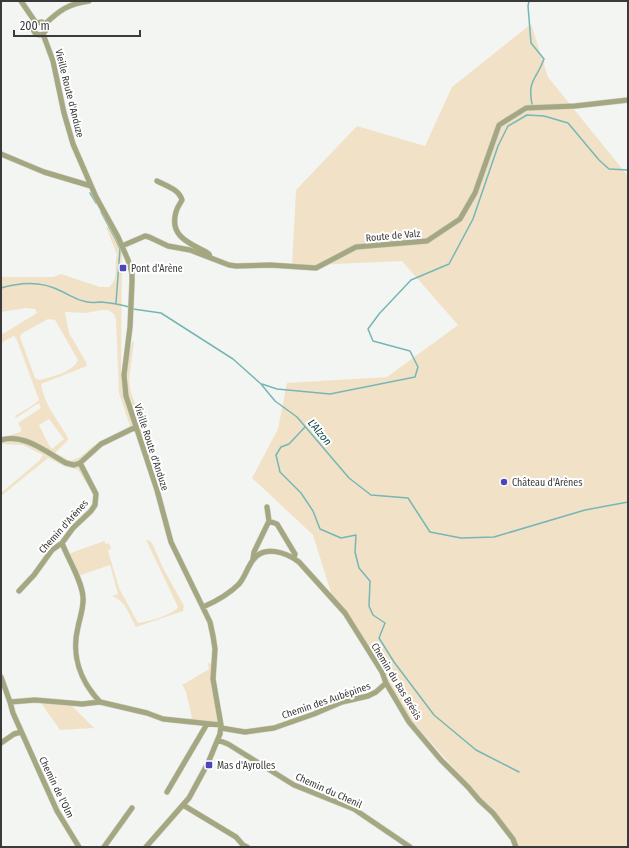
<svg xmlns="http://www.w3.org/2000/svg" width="629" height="848" viewBox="0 0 629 848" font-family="'Fira Sans Condensed',sans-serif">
<rect width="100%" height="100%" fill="#f3f5f2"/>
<path fill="#f1e2c7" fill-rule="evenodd" d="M531,24L548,77L628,176V847H518L468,784L405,713L332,596L313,535L252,478L278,429L287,383L387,377L458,325L402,261L292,266L296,190L357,126L425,146L452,87Z
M106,227H110L122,251L121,375L123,393L134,428L110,439L80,463L91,490L78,470L64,466L48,458L1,496V493L40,460L43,455L23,445L1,444V439L22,431L18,423L41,408L39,403L16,418L15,416L33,405L39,400L17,340L14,336L1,343V335L37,313L35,309L26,308L1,312V277H53L61,274L100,287H109C120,278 113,266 117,255ZM101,310H108L114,314L116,319L119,393L130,426L93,446L80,457L70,461L55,453L68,440V438C58,419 45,407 41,384L87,366L86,362L69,333L65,312L86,313ZM48,319L55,320L78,360C72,373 53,376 40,380L35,378L20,337L21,334ZM49,419L64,439L52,449L49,445L39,425Z
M134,341L129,380L131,393L167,485L164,488L159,487L129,397L127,375L128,360L132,342Z
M146,540L150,541L153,545L162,566L184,606L183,611L136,627C129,615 126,601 112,596L118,594L110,565L78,576L68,554L104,541L106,544L109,543L111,548L108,551L119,588L138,623C147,622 173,615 178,607Z
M208,663L212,664L211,679L218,722L174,719L173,717L175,718L189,719L192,718L186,692L182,684H184L209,669Z
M41,703L72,706L94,728L60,730Z"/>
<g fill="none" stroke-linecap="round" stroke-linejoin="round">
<path stroke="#76b6b6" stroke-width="1.5" d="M529,1L528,6L531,43L544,59C537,79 527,80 532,104
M90,193L96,203
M101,212L116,240L120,249L116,303
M1,288C21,282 42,281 61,291C72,296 73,299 87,302C92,303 97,302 102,302C111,303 121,304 129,307
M133,309L161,313L233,359L261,384L275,401L297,417L349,478L371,495L408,498L430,532L461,538L494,537L585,510L628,502
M262,384L277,389L330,394L415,377L418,367L410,351L373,341L368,329L379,314L411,280L449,264L473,219L498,146L508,126L527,115L544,116L568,123L599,160L609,169L628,170
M305,427L289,444L281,447L276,455L280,472L301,493L313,511L320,529L341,538L356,535L355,552L359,568L370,581L369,606L373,615L385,623L379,638L394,662L434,715L476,750L519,772"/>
<g stroke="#ced0cd" stroke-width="6">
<path id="minor" d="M21,1L36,23
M36,23L42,22L45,24L47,29L43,34
M36,23L33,28C34,34 38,36 43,34
M45,24C60,10 68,4 89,1
M43,34L53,61L64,113L73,144L96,197L118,237L128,260L132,273V282L130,327L124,375L126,396L157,490L171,542L210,622L213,636L215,649L213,679L221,725L220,734L208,763L189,798L146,847
M1,154L44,172L91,186
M157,181C166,186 179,189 182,200C180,204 177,207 176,212C169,236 189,243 206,252L209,254L210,257
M122,246L145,236L149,237L168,246L190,250L229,265L236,266L270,265L316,268L356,247L427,241L460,219L475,193L499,125L526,108L575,106L628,100
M1,440C24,433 46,452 66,463L74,465L80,463
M269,521L277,524L295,554L294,558
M62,543C68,559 82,581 83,597C84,607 80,617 78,627C71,655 80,681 100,702
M253,559L254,552L269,521L267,507
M19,591L34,575L52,550L62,543L73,528L91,511L95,505L96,494L80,463L101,444L136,427
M203,607C217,601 228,595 239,584C245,577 247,568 253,560C264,544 287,553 299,562L345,613L382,672L386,683L409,722L441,760L468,787L479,800L493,813L513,839L516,847
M1,677L10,702L13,713L57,811L79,847
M10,702L35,700L82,704L100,702L147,713L163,719L221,725
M221,728L245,732L274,728L314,714L342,702L368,696L376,692L386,683
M218,740L228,744L294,785L354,809L410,847
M1,743L14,734L21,732
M167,792L207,724
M183,805L236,837L243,845L247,847
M104,847L132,808"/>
</g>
<use href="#minor" stroke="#a4a77f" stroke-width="5"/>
</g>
<g fill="#4c46bc" stroke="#fff" stroke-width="1.5">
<rect x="119" y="264" width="8" height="8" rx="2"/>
<circle cx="504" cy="482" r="4"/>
<rect x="205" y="761" width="8" height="8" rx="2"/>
</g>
<g text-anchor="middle" stroke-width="4" stroke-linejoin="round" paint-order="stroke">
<g font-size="10" fill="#393a39" stroke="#fff">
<text transform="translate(70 93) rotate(76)" y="4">Vieille Route d'Anduze</text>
<text transform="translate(393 235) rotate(-5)" y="4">Route de Valz</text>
<text transform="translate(152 447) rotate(72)" y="4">Vieille Route d'Anduze</text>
<text transform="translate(63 526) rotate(-48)" y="4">Chemin d'Arènes</text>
<text transform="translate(397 681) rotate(59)" y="4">Chemin du Bas Brésis</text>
<text transform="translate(326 700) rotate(-19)" y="4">Chemin des Aubépines</text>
<text transform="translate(57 787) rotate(64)" y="4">Chemin de l'Olm</text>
<text transform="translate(329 790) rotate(24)" y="4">Chemin du Chenil</text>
</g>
<g font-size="10" fill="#393a39" stroke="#fff" text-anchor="start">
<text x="131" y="272">Pont d'Arène</text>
<text x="512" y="486">Château d'Arènes</text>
<text x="217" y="769">Mas d'Ayrolles</text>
</g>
<g font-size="11" font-style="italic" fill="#0e4949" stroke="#fff">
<text transform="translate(320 432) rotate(50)" y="4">L'Alzon</text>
</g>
</g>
<rect width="629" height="848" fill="none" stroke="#393a39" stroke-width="4"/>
<path d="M14 30v6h126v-6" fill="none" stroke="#393a39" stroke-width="2"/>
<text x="20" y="30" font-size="12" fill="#393a39" stroke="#ffffff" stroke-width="3" paint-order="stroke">200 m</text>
</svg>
